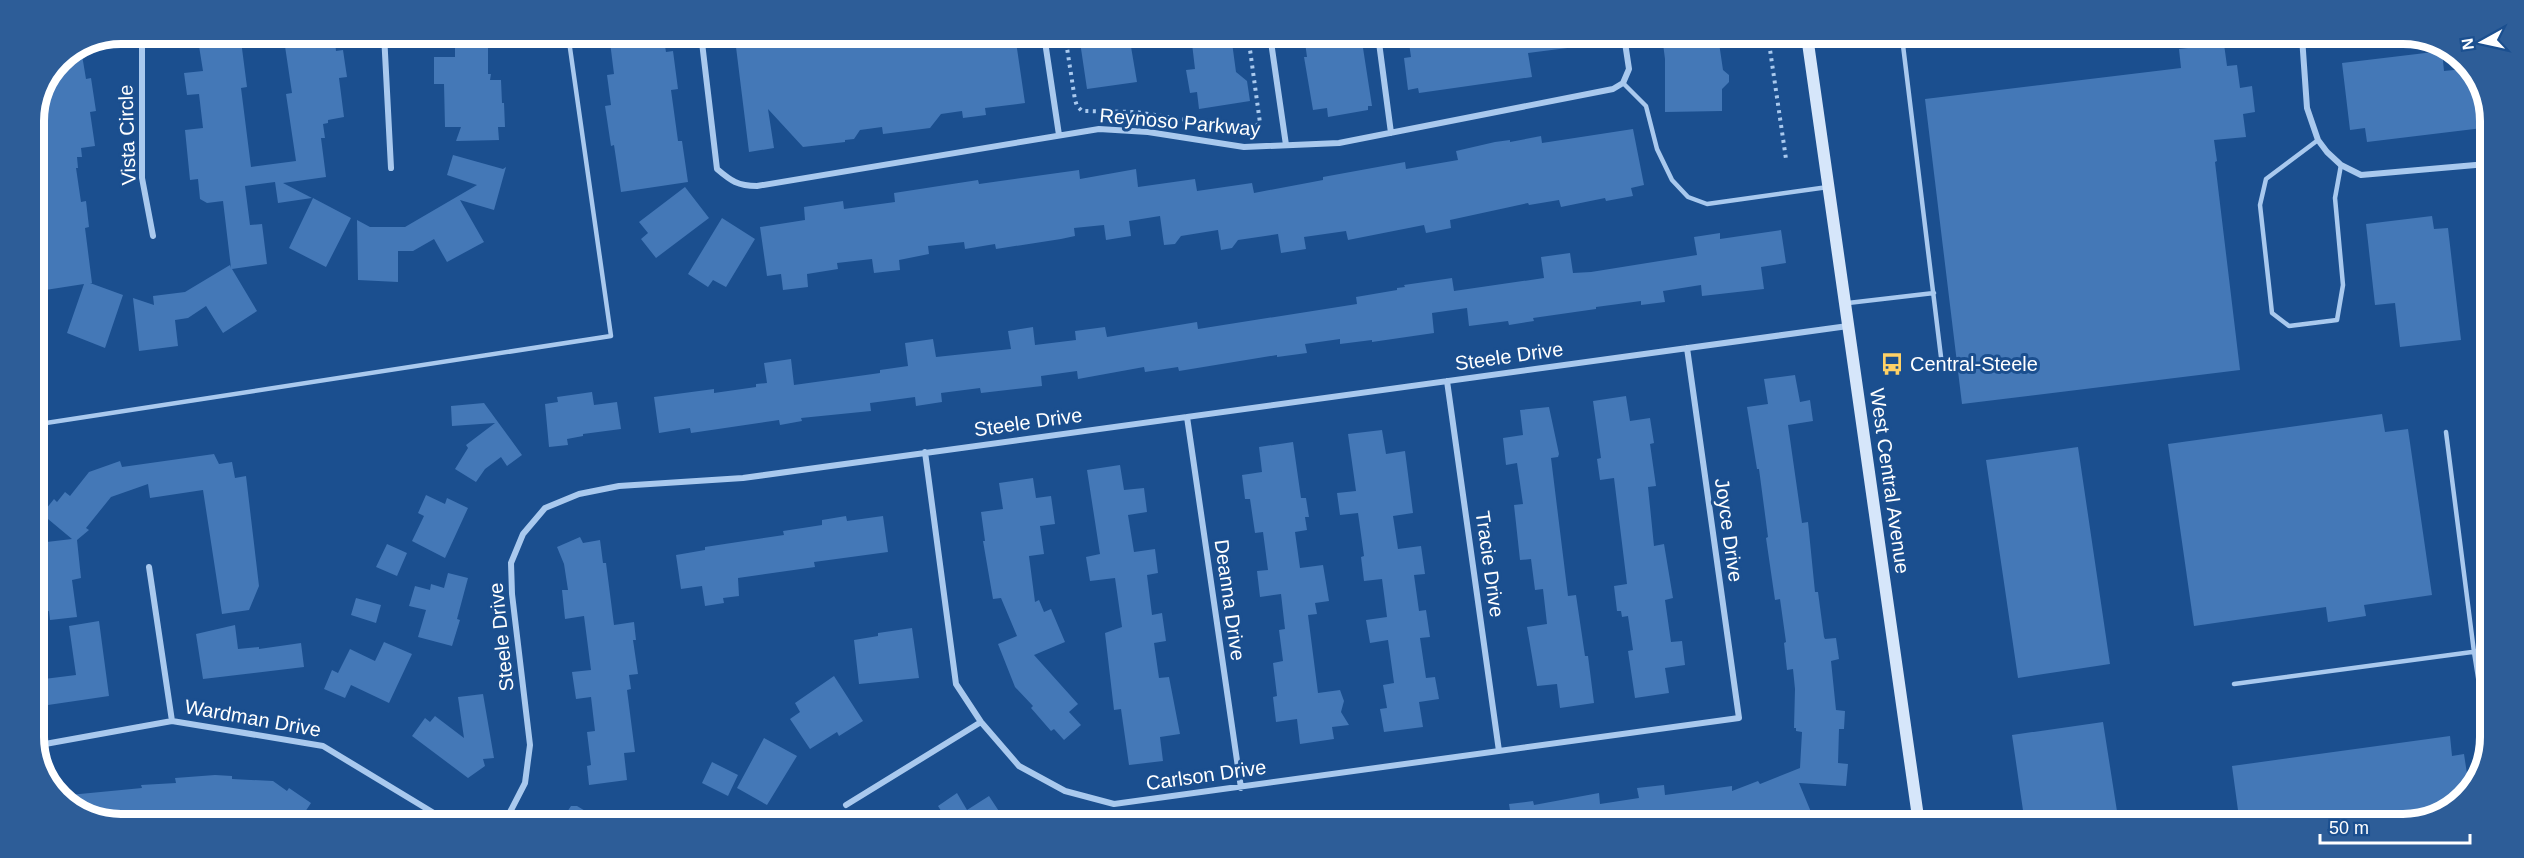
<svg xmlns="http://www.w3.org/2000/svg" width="2524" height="858" viewBox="0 0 2524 858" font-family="Helvetica,sans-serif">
<rect width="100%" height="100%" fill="#1b4f8f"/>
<path fill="#4478b7" d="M211,33H240L247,87L241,88L251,167L296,161L286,94L292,93L283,33H334L336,51L343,50L347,77L339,78L344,117L328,120V123L323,124L325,138H321L326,177L283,183L312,198L278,203L275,182L245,186L250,225L262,224L267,264L232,269L257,311L223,333L206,306L188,318L175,320L178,346L139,351L133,298L154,305L153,296L185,292L230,265L231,268L223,201L207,203L200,199L198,179L190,180L185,130L203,128L199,94L187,95L184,73L203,71L199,46L213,44Z
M609,34H663L666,52L673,51L678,89L671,90L678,141H682L688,182L621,192L614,145L611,146L605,106L611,105L607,75L614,74Z
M770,34L1015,35L1025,103L985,108L986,115L963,118L962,111L941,114L930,128L883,134L882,127L860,130L854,139L845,140V142L803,147L768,109L774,148L749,152L735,39Z
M1079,35H1129L1137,82L1087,89Z
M1191,35H1231L1236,72L1247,81L1250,101L1199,109L1197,92L1190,93L1186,70L1195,69Z
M1304,35H1361L1372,106H1368V110L1328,117L1327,108L1313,110L1304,57H1307Z
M455,36H488V74H491L490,80H501L502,103H504L505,127H498L499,140L456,141L461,127H445L444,84H434V57H455Z
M1408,36H1582L1583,46L1528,53L1532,77L1419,93L1418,88L1408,90L1404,58L1411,57Z
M1662,36H1718L1723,70L1729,75V82L1722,89V111L1665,112V59Z
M2224,44L2227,66L2237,65L2240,88L2252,86L2255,112L2243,114L2246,137L2214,140L2217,161L2215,162L2240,370L1962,404L1925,99L2181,68L2179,49Z
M81,49L86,79L91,78L96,111L90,112L95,146L81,148L82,157H77L78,168H76L81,202L86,201L89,227L85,228L92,283H90L123,295L105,348L67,333L84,284L39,291L33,248V187L48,185L40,101L59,58Z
M2442,51L2444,71L2473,68L2491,115V127L2367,142L2365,128L2350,130L2342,63Z
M1633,129L1644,185L1631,188L1633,196L1606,201L1605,198L1561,207L1559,200L1529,205L1528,203L1450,220L1451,228L1426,233L1424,225L1348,240L1346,231L1304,237L1306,249L1281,253L1278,234L1238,240L1232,248L1221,250L1218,230L1181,236L1175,244L1164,245L1160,216L1129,221L1131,236L1106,240L1104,225L1074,228L1075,236L1061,239L996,249L995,244L965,249L964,242L928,246L929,254L899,260L900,270L874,273L872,259L837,263L838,269L807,274L808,287L783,290L781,274L767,276L760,227L805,220L804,207L843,201L844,209L895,202L894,193L978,180L979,184L1079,170L1080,179L1136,169L1138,187L1195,179L1197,191L1252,183L1254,193L1323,180V177L1405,162L1406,169L1458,160L1456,151L1495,142L1510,140V142L1541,136L1542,143Z
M453,155L503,169L506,167L494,210L460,200L484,242L447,262L434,239L413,251H398V282L358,280L357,220L370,227H405L477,185L447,175Z
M685,187L709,218L656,258L641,239L648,233L639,222Z
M313,198L351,218L326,267L289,248Z
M2432,216L2434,229L2448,228L2461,340L2400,347L2395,303L2375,305L2366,224Z
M722,218L755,239L726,287L713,280L708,287L688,274Z
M1781,230L1786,263L1761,267L1764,289L1702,296L1701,285L1663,291L1665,302L1641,305V301L1596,307V309L1533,318L1534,321L1509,325L1508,321L1469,326L1467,308L1432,313L1434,333L1372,342V340L1340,344V339L1305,344L1307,353L1277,357V355L1179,371L1178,367L1145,372L1144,367L1078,379L1077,371L1041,376L1042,386L981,393L980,388L941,393L942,402L916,406L915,397L870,403L871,411L801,418L802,421L780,425L779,420L691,433L690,428L659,433L654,397L714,389V393L756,387V384L767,383L764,363L791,359L794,385L880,373V370L908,366L905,343L933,339L936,357L1011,349L1008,331L1033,327L1035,345L1076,340L1075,331L1105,327L1107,337L1197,322L1198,329L1357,304L1356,297L1397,290V288L1405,287L1404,285L1452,278L1454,291L1544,278L1541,257L1570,253L1573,273L1591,272L1697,255L1694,237L1720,233V239Z
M1795,375L1800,402L1810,400L1813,421L1788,425L1802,523L1808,522L1815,592H1818L1824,637L1825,639L1836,638L1839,659L1831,661L1836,710L1845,711L1844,729H1839L1838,763L1848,764L1846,786L1799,783L1811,812L1781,824H1752L1751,820L1727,824L1512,823L1509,804L1533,801L1534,805L1599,793L1600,804L1639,798L1637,788L1664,785L1665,795L1732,786V791L1758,781L1760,784L1800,768L1802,732L1796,731V728H1794L1795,689L1793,669L1787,670L1784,643L1786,642L1780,599L1775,600L1766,538L1768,537L1759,469H1757L1747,407L1768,404L1764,379Z
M592,392L594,405L617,402L621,429L583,434V436L567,439L568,445L549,447L545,404L558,402L557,397Z
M1626,396L1630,421L1650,418L1654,443L1650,444L1656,486L1648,487L1654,546L1664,544L1673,598L1665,600L1671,642L1682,641L1685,665L1665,668L1669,693L1635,698L1628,651L1633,650L1628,616L1622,617L1621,611H1617L1614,586L1627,584L1614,478L1600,480L1597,459L1601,458L1593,401Z
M484,403L522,455L507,466L501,457L485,469L476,482L455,469L468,448L466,445L495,423L452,426L451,406Z
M1549,407L1559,454L1558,457L1551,458L1568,596L1576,595L1585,656H1588L1594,703L1560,708L1557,684L1537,686L1527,627L1547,624L1543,589L1535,590L1531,559L1520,560L1514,505L1523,504L1517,463L1506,465L1503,438L1523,435L1520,410Z
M2382,414L2385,432L2408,429L2432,595L2364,605L2366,616L2328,622L2326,607L2194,626L2168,444Z
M1382,430L1386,454L1405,451L1413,513L1393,516L1398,549L1421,546L1425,574L1414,575L1419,611L1426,610L1430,637L1420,638L1426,678L1435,677L1439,699L1419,702L1423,727L1384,732L1380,709L1387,708L1383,685L1394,683L1388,640L1370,643L1366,620L1387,617L1382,579L1364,581L1361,557L1364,556L1358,513L1340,515L1337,493L1356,491L1348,434Z
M1293,442L1301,498H1306L1309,517H1305L1307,530L1295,532L1300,568L1323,565L1329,601L1315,603L1317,614L1308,615L1318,693L1340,690L1344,701L1341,712L1349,725L1332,727L1334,739L1300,744L1297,719L1276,722L1273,697L1277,696L1273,663L1283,661L1279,630L1285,629L1281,594L1260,597L1257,571L1268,570L1263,532L1255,533L1250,499H1245L1242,475L1262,472L1259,447Z
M2078,447L2110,664L2018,678L1986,460Z
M214,454L219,464L232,462L235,478L246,476L259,586L249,610L222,614L203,490L150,498L148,484L111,497L86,528L89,530L77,540L81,578L72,580L77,617L50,620L49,611L44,612L42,602L33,603V572L41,571L38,543L72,539L42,514L54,499L57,502L65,492L70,496L89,472L120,461L122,467Z
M1120,465L1124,490L1144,488L1147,512L1128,515L1134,552L1155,549L1158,573L1147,575L1152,615L1162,613L1166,641L1154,643L1159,678L1169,677L1180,734L1160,737L1163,761L1129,765L1121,709L1114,710L1105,633L1122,627L1115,578L1090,581L1086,557L1100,554L1087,470Z
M1033,478L1036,498L1051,496L1055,524L1040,526L1044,554L1029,556L1035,602L1039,600L1044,612L1051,609L1065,642L1034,655L1078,704L1069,712L1081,725L1064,740L1054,729L1051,731L1031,708L1033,706L1015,687L998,644L1017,636L1001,598L993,599L983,541H985L981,512L1003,509L999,483Z
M426,495L445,504L447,498L468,508L445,558L412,541L424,516L418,513Z
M846,516L847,521L883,516L888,552L814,562L815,567L738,578L739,596L723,598L724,603L705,606L702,586L681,589L676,555L705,550V547L784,535L783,531L822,525V520Z
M580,537L583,543L600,540L603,563H606L614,625L634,622L636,640H633L638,674L629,675L631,689L627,690L635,752L624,753L627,780L589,785L587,766L591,765L587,732L595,731L591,697L576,699L572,672L591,670L584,616L565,619L562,590H568L564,564L557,547Z
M387,544L407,553L397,576L376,567Z
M448,573L468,578L457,619L460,620L452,646L418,637L426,610L409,606L415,586L430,590L431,584L444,588Z
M356,598L381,605L376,623L351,615Z
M99,621L109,696L48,705L44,679L76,675L69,626Z
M235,625L238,649L259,647V649L301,643L304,667L203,679L196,634Z
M912,628L919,678L859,684L854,640L878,636V633Z
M384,642L412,654L389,703L351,685L345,698L324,689L332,670L338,673L350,649L375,661Z
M834,676L863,721L839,736L837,732L810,749L790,719L800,712L795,703Z
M483,694L494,758L483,759L485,766L468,778L412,736L425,718L430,722L435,716L464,738L458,697Z
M2103,722L2119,824H2025L2012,735Z
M2450,736L2452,756L2464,754L2469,787L2458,788L2460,803L2456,807L2404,825H2240L2232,766Z
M764,738L797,756L767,805L737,788Z
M712,762L738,775L728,796L702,783Z
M215,775L232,776V779L273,781L287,791L289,788L311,803L299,821H290L285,818L202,812V821L93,820L59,796L142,788L141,785L176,783L175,778Z
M957,793L967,810L989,796L1006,822H948L938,806Z
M571,806H577L602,821H561Z"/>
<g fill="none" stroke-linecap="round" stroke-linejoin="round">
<path stroke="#a9c9ee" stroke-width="4" stroke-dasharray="3 4.5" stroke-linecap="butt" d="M1065,35L1075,100L1077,106L1082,111L1136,112L1231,127L1253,128L1260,123L1248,35
M1768,36L1786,159"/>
<path stroke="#a9c9ee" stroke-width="4.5" d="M1902,37L1941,357
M1623,83L1646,106L1657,149L1672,180L1688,197L1707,204L1828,187
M2318,140L2266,179L2260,205L2272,313L2289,326L2337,320L2343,285L2335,198L2341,165
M1848,303L1934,293
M33,425L611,336L568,34
M2446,432L2474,652L2487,735
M2234,684L2487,650"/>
<path stroke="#a9c9ee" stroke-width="6" d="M142,33V178L153,236
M384,34L391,168
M701,34L717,169C731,181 738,186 757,186L1099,129L1148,132L1244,147L1339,143L1613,89L1623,83L1629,69L1624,36
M1044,35L1059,135
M1270,35L1286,145
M1378,35L1391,133
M2302,37L2307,108L2318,140L2327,152L2341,165L2361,175L2487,164L2490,192
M1447,381L1499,751
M1187,417L1241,788
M925,452L956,684L981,722L1019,766L1065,791L1114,804L1739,718L1687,348
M149,567L172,721
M34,746L172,721L323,746L447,821
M846,805L981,722
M499,821L509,814L525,783L530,745L512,594L511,563L523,534L545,508L579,494L619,486L743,478L1848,326"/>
<path stroke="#d6e6fa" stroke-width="12" d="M1807,36L1919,824"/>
</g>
<defs>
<g id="bus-bare" transform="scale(1.8)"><path d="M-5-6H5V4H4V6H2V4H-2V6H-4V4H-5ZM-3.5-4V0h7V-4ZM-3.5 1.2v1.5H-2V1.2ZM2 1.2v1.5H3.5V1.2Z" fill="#ffd166" stroke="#1b4f8f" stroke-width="2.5" paint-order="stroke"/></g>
</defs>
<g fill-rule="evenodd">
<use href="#bus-bare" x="1892" y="364"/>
</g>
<g text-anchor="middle" stroke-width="6" stroke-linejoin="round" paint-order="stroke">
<g font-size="20" fill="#fff" stroke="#1b4f8f">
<text transform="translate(1180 122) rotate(5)" y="7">Reynoso Parkway</text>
<text transform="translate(127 135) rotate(-92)" y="7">Vista Circle</text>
<text transform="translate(1509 356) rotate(-8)" y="7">Steele Drive</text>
<text transform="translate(1028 422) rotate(-8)" y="7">Steele Drive</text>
<text transform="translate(1890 481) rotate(82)" y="7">West Central Avenue</text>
<text transform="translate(1729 530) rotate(82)" y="7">Joyce Drive</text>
<text transform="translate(1490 564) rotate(82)" y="7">Tracie Drive</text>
<text transform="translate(1230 600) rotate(82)" y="7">Deanna Drive</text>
<text transform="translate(501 637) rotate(-96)" y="7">Steele Drive</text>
<text transform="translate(253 718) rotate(10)" y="7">Wardman Drive</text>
<text transform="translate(1206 775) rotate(-8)" y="7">Carlson Drive</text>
</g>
<g font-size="20" fill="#fff" stroke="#1b4f8f" text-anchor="start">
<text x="1910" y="371">Central-Steele</text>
</g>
</g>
<path d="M0 0H2524V858H0ZM121 44H2403A77 77 0 0 1 2480 121V737A77 77 0 0 1 2403 814H121A77 77 0 0 1 44 737V121A77 77 0 0 1 121 44Z" fill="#2d5d98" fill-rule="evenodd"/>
<path fill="none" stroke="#fff" stroke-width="8" d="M121 44H2403A77 77 0 0 1 2480 121V737A77 77 0 0 1 2403 814H121A77 77 0 0 1 44 737V121A77 77 0 0 1 121 44Z"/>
<g transform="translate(2482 42) rotate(262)" stroke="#1b4f8f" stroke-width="4.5" paint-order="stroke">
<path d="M0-4.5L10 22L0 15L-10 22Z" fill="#ffffff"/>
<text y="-9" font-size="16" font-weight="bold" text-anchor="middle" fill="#ffffff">N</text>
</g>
<path d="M2320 834v9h150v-9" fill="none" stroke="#ffffff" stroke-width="3"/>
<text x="2329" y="834" font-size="18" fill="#ffffff" stroke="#1b4f8f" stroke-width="4.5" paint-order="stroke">50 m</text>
</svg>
